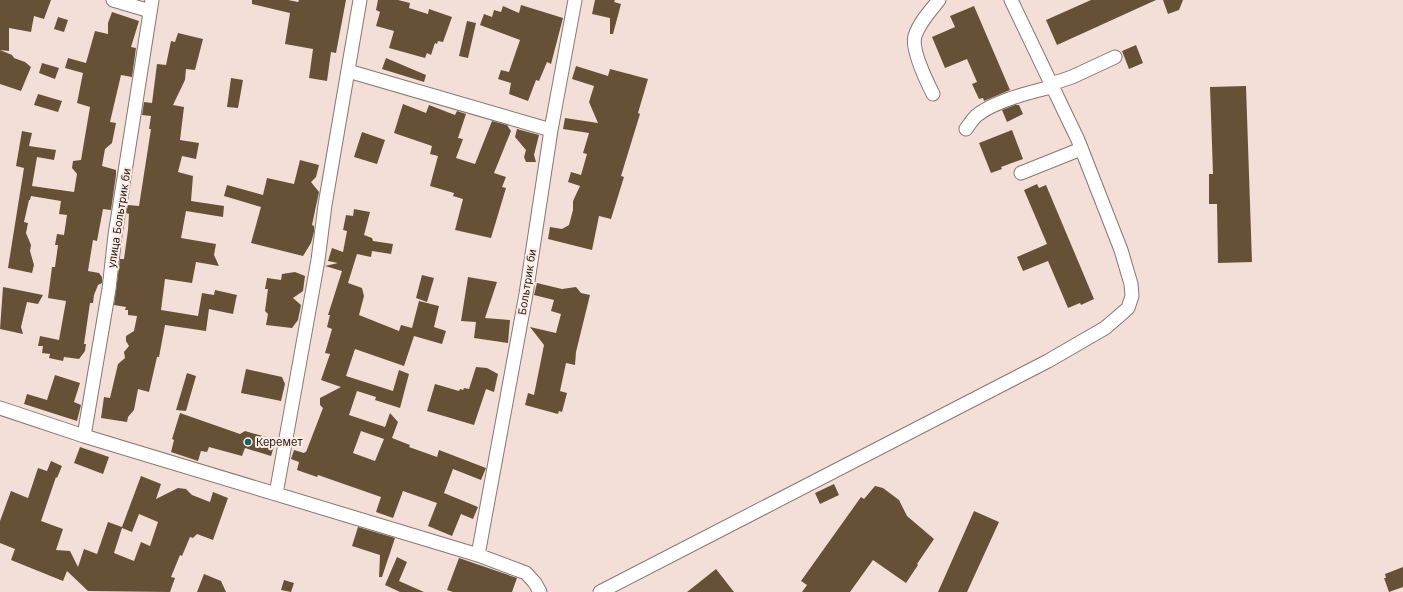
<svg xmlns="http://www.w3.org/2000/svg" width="1403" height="592" viewBox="0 0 1403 592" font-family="Inter,sans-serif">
<rect width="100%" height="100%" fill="#f4dfd8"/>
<path fill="#675136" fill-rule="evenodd" d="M0,0H51L44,19L34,16L31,32L9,28V51L0,50L12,55L14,58L25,62L31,67L21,91L0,84Z
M252,0H288L298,2L299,0H346L336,53L331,52L327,81L309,78L313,49L285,44L290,13L252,4Z
M378,0H398L410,3L409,8L428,14L429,9L452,17L443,42L438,41L437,44L435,43L431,55L427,53L425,58L389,48L394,31L376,26L380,12L376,10Z
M595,0H615L614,2L621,4L613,34H610V18L592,14Z
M1091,0H1156L1057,45L1046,20Z
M1163,0H1183L1179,10L1168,14Z
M521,5L563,18L551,64L547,62L539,81L536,80L528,101L509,94L511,83L498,79L501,70L509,72L520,40L480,25L484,14L492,17L494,10L501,12L503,6L519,13Z
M974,6L1010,90L984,101L983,98L979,99L972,84L977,82L967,59L945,68L932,37L955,27L950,16Z
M112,12L139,21L131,47L136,48L132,77L121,75L110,122L116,123L112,143L105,149L102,166L116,170V175L111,210L103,209L97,241L93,240L88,271L99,273L102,277V283L98,285L94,295L93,303H90L84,344H86L85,351L79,359L64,357L63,361L49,358L50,354L42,353L43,346H38L40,336L59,340L66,301L48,298L52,267H55L58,245H55L57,234L64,235L67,215L59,214L61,201L31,196L30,200H29L24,222L28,223L26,233L31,245L30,251L34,265L32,273L8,268L24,168L16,166L22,131L32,133L29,146L56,150L54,160L37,157L32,186L74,192L77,174L72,168L73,161L81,160L90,107L77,103L83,73L65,68L68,58L86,63L95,31L108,34V23Z
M58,17L68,20L64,32L54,29Z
M467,21L476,23L468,58L459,56Z
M178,33L203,39L195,70L186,69L185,80L173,105L184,107L180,140L199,143L196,159L182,156L178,172L193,176L191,201L224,206L223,217L186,211L181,238L216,244L214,255L219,266L196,262L192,283L165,279L161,310L198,316L202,293L214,295L215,290L237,295L236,299L233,314L209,309L206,331L165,325L159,357H157L149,392L138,389L134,410L128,417L127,422L101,418L104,397L110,398L118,364L125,358L124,352L129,346L126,341V336L134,331L137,316L128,315V310H125L126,307L114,305L120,259H124L128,230L129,214L126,213L128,205L139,206L151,129H149L151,116L142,115L144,102L152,103L157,64L166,65L171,41L175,42Z
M1136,45L1143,63L1129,69L1122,51Z
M386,58L426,75L424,82L382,69Z
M42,63L59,68L55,79L39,73Z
M576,66L608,76L610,69L648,79L638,113L640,114L621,176L624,177L611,219L599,216L592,250L548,239L550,227L562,229L569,225L573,210V201L580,186L568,182L571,172L581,175L587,154L583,153L589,133L563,129L565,118L598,123L589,102L594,86L572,79Z
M231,78L243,80L238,108L227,107Z
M1246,86L1252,262L1218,263L1217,204H1209V174H1213L1210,87Z
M38,94L62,101L58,112L34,105Z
M403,104L426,113L429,105L455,115L457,111L466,114L458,138L463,139L456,158L475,164L492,121L507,125L511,131L494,173L506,177L502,187L506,188L491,238L455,230L463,199L453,196L454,193L430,186L438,156L430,154L432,146L394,133Z
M1015,105H1019L1023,114L1007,122L1002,110Z
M517,129L539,135L534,155L536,162H526L524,157L526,150L515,137Z
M1012,130L1023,159L1001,167L1002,169L991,173L979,143Z
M362,132L385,140L377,164L354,157Z
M300,160L319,165L316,177L311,182L319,192L312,225L314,226V232L311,243L303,256L251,243L261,207L224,196L227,185L263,195L267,178L294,184Z
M1037,184L1039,188L1046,185L1094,299L1081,305L1080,303L1068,308L1048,261L1023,271L1017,257L1047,244L1024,190Z
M354,209L370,212L364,235L372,238L373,241L393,244L391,254L372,251L371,257L357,254L348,283L362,288L364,296L359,315L399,331L401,325L412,328L419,301L439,306L434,327L446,331L442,344L414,336L404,366L355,349L346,376L393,391L399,370L409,374L400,408L375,400L376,397L357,391L349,415L385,427L390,413L398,422L392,438L410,445L409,447L437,457L439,450L486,468L481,480L453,469L444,493L478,507L473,519L461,514L452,536L428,526L437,503L403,491L393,518L376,512L381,497L318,475L317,477L297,470L299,462L291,459L294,450L304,453L305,452H306L323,408L320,405V398L341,387L321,380L330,354L325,353L332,329L327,327L330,315H328L342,271L325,266L338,263L328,261L332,248L343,252L347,231L343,230L346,215L353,216ZM361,431L384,439L375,461L353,453Z
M295,272L305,276L303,291L293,298L301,305L298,320L292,328L266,325L268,314L265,311L268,289H265L267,278L281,280L282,274Z
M422,275L434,278L427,302L416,298Z
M468,277L497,282L485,318L510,320L508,343L474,338L476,322L461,321Z
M537,283L562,289L576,287L581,293L590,295L576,352L575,365L566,363L560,391L567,393L562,412L559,411L558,414L525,405L528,393L534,395L544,345L530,327L556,333L561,314L551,311L554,300L534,295Z
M3,287L43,295L38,304L27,302L21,327L23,334L0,329Z
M476,367L487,368L498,374L494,392L486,389L474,425L427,411L435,384L459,391L460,389L463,390L464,388L469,389Z
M246,369L282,377L285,384L281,401L241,393Z
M187,373L196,376L186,411L176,410Z
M55,375L80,383L74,402L81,405L77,421L24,404L27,394L47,400Z
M180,413L240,434L245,431L276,440L271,456L245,448L242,456L209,447L207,452L201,451L198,461L171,452L174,440L172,439Z
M80,447L109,457L103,474L74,463Z
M51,461L62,466L57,478L56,477L41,521L63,529L56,550L70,551L78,567L84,549L97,554L108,522L122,527L141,476L161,484L156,499L178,488L186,489L192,495L210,502L213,492L228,498L213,540L197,534L193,538L190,537L182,556L180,555L171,577L175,578L170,592L88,591L67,571L63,581L11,560L15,549L0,543V521L11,491L28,498L38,468L47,471ZM139,514L158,522L150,546L141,542L134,561L114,553L122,528L132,532Z
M834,484L839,495L820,504L815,493Z
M875,486L883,488L899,500L907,516L934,539L917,564L918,565L906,583L873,560L850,592H802L807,585L801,581L861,497L864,499Z
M974,511L999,522L967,592H938Z
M358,527L395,538L382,577H379L380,555L352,546Z
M397,557L407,562L399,581L424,592H400L385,585Z
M459,558L517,578L512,592H453L447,590Z
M1403,567V587L1389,592L1384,578H1386L1385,574Z
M716,569L734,592H687Z
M204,574L221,581L226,592H197Z
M284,580L294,583L291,592L281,590Z"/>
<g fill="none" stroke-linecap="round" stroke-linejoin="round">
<g stroke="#887670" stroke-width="15">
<path id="minor" d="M113,0L150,11
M348,71L551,130
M1051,84L1072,77L1115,57
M933,94C927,82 911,49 915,36C919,23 930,11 939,0
M966,129C969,125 972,120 976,116C994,101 1030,92 1052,87
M1021,173L1081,149
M0,408L84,436L478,555L526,573L535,583L540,592
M84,436L109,289L115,235L152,0
M276,494L318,260L325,205L360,0
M478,555L526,294L551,130L575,0
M600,592L1048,361L1105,328L1119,316L1128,308L1132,296L1131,284L1121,250L1078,140L1011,0"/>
</g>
<use href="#minor" stroke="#fff" stroke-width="13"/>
</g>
<circle fill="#126267" stroke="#feede7" stroke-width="1.5" cx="248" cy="442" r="4"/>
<g text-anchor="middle" stroke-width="4" stroke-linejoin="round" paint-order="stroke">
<g font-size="11" fill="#29221f" stroke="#feede7">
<text transform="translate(119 218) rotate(-81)" y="4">улица Больтрик би</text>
<text transform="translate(527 282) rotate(-81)" y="4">Больтрик би</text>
</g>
<g font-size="11" fill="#29221f" stroke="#feede7" text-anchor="start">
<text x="256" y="446">Керемет</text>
</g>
</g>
</svg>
